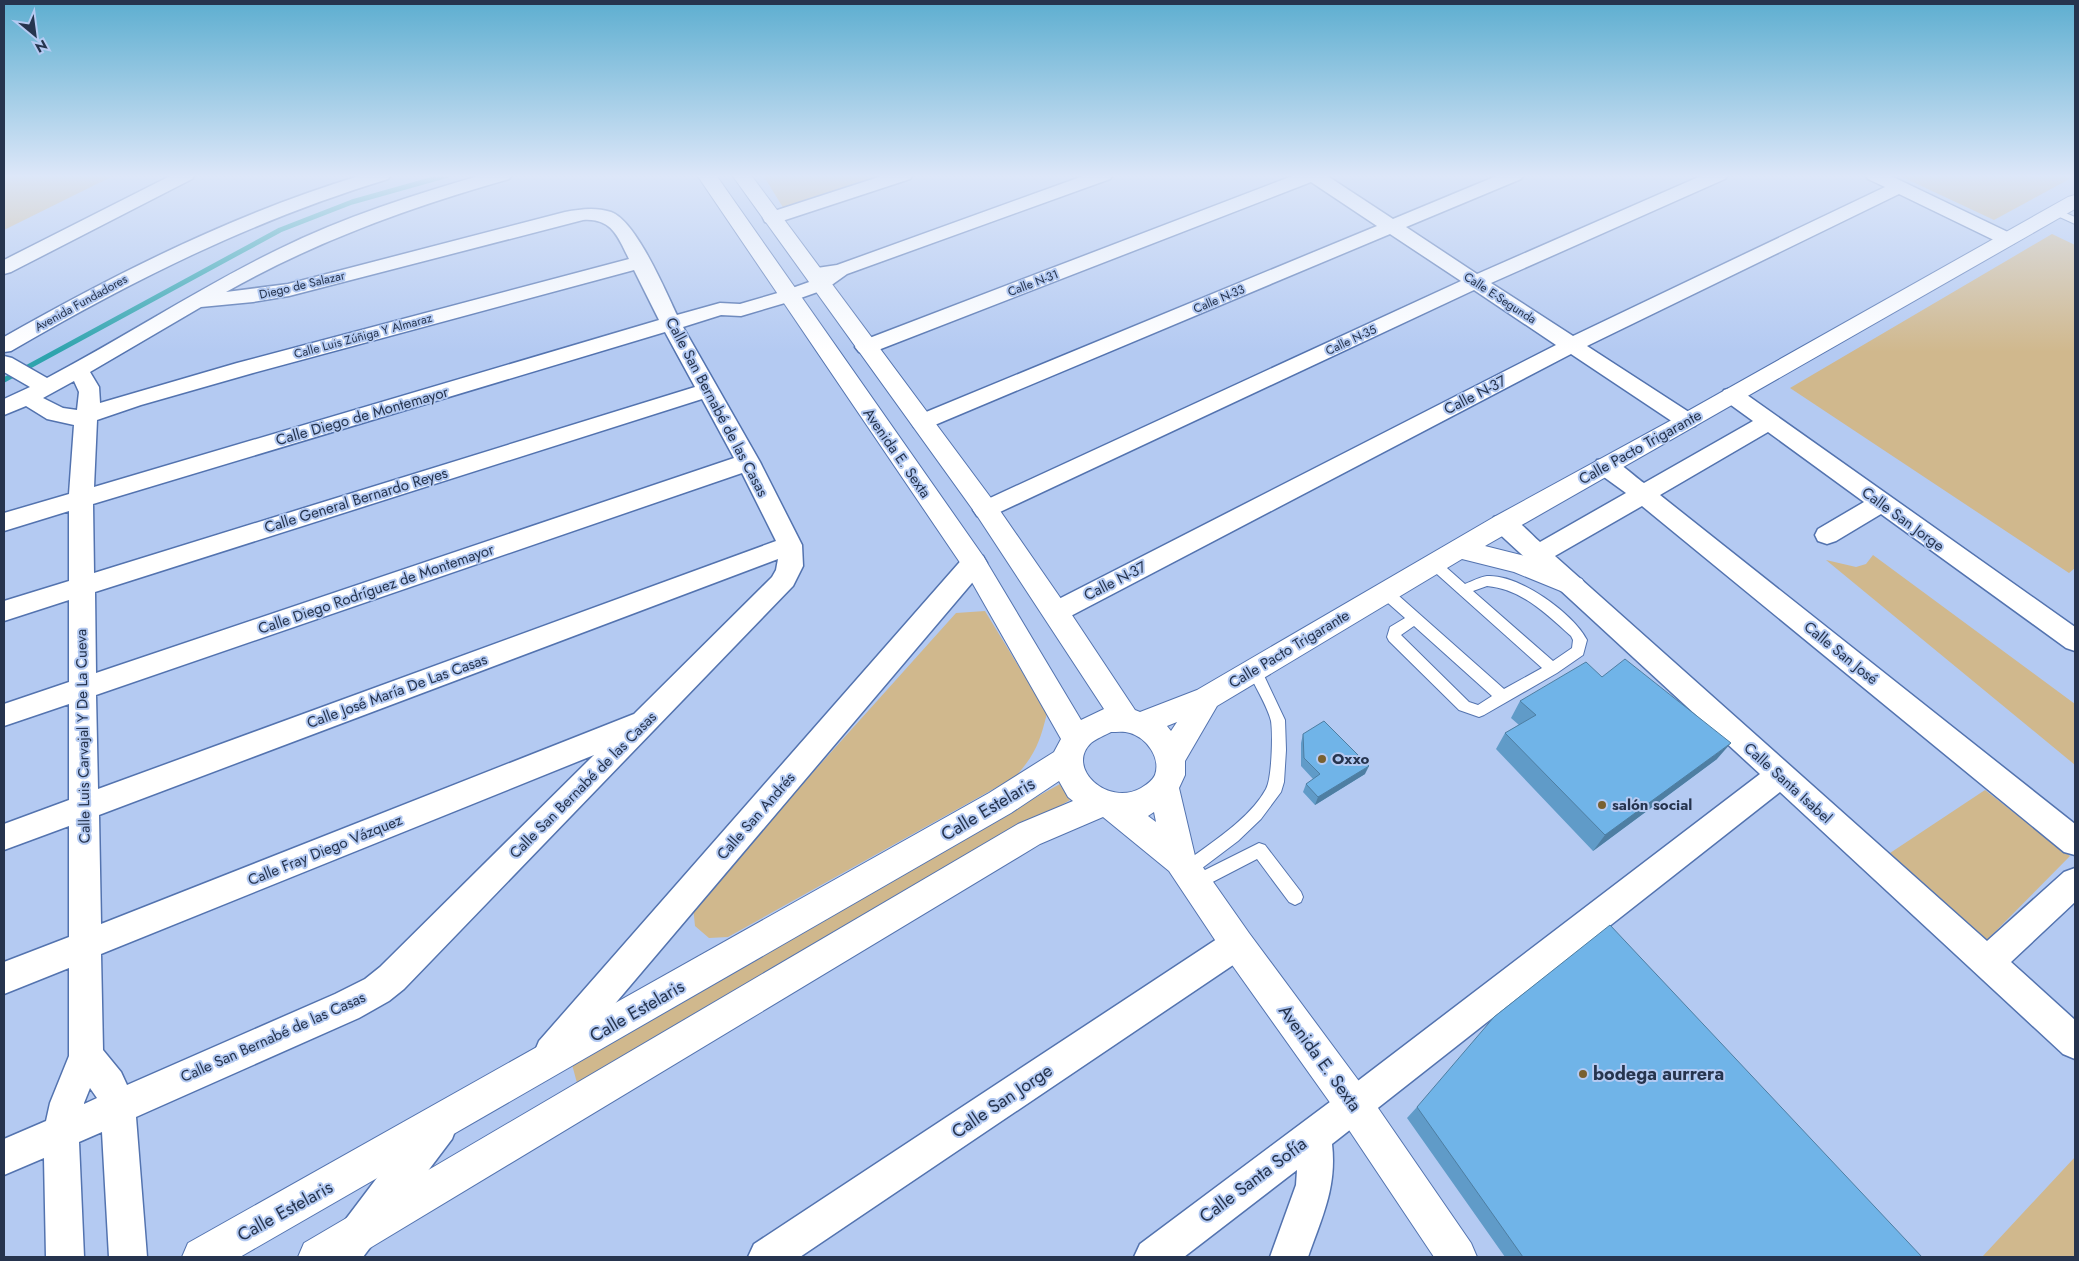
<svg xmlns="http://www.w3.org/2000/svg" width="2079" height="1261" viewBox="0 0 2079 1261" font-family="Jost,sans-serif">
<rect width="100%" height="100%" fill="#b4caf2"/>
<path fill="#d0b88d" d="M4,175H115L4,230Z
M763,175H887L784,209Z
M1898,175H2075V176L1994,220Z
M2052,234L2075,245V568L2069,573L1790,388Z
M1873,555L2075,704V765L1826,560L1856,567L1866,564Z
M985,611L1047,713C1040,742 1035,755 1015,777L728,937L709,938L695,926L693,906L956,613Z
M1060,784L1070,800L577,1083L570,1057Z
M1985,790L2070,856L1987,940L1890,853Z
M2075,1157V1257H1982Z"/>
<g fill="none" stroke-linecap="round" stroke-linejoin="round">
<path stroke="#2ea4ad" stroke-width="5" d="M4,380L280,230L352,202L448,175"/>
<g stroke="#5373af" stroke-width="2">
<path id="service" d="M2056,209L2075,217V224L2053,214L2051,212Z
M1434,559L1439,561L1465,584C1472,581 1480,577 1487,576C1519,574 1573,613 1587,640L1583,655L1557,673L1484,715L1479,717L1459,710L1389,641L1387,637L1390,627L1405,618L1380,596L1378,592L1380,588H1390L1504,689L1542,668L1429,567L1427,564L1429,561ZM1487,586C1522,589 1546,614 1571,636L1573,640L1572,648L1553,661L1473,591ZM1414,626L1492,696L1478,705L1469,702L1401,635Z
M1254,663L1259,665L1285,720L1286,750L1284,782L1281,792L1261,819L1238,841L1193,875L1187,877L1181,875L1179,870L1181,865C1208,845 1250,819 1266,789C1272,778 1273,734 1271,721C1268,707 1253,683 1247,669L1249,665Z
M1259,843L1265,845L1301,892L1303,897L1301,902L1295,905L1289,902L1257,859L1201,888L1195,890L1189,888L1187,883L1189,878Z"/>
</g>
<g stroke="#5373af" stroke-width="3">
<path id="minor" d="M172,175H195L192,179L11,272L4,274V260Z
M362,175H391L388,179C251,221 135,279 11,351L4,352V337C119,272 236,213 362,175Z
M482,175H512L509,179C411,207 316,241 226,292L288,284L565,212C581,209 596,207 611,212C636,221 665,290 677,315L720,303L740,304L781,292L812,281L818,276L814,272L817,268L837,265L1086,175H1113L1110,179L847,274L826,289L795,300L741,316L721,315L683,327L760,462L802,545L803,566L793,586L404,989L389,1001L359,1018L136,1117L147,1257H109L102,1132L79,1142L84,1257H46L44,1158L4,1175V1139L46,1121L50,1103L69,1056V968L4,994V962L69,937V826L4,850V824L69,800V704L4,726V704L69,682V600L4,621V601L69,581V511L4,531V513L69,494L74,425L47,419L26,406L4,415V399L30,387L4,372V356L12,358L47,378C125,337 199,288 279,249C344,217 413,195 482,175ZM583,220C612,218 618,237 629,259L237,363L100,403L99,387L90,372L201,307L253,302L289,296ZM634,270L659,320L94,487L97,420L141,405L253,373ZM665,332L695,387L94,573L93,504ZM74,381L79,392L77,410L63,408L43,398ZM702,399L734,458L96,673L95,592ZM742,473L776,541L98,789L96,695ZM778,559L776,570L772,577L634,714L101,924L99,815ZM594,755L380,967L365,979L335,994L127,1085L121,1072L103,1050L101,954ZM90,1088L97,1098L84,1104V1103Z
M885,175H913L910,179L779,222L772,224L765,222L763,218L765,214Z
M1295,175H1326L1393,219L1499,175H1524L1521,179L1406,227L1477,274L1703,175H1728L1725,179L1491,283L1573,336L1885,187L1868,179L1865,175H1889L2014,235L2017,239L2014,243L2007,245L2000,243L1899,194L1587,346L1695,416L1698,421L1695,426L1687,428L1679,426L1571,354L1065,619L1056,622L1047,619L1043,612L1047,605L1556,345L1474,290L985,519L977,516L973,510L977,504L1461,281L1390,234L930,427L922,429L914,427L911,422L914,417L1377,226L1311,182L873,352L866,354L859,352L855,347L859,342Z
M1732,388L1740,390L2075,627V651L2066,648L1881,514L1836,541L1827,544L1818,541L1815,535L1818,529L1864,502L1768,432L1660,495L2075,824V855L2064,852L1642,506L1555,556L1987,941L2064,872L2075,868V902L2011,962L2075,1020V1059L2063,1054L1780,792L1332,1144C1337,1187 1322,1217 1308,1257H1270L1296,1185L1297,1170L1184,1257H1134L1140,1244L1342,1093L1760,774L1494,529L1491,523L1494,517C1513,511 1526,530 1540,542L1626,493L1597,472L1593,466L1597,460C1615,455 1630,473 1644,483L1753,421L1724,400L1721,395L1724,390Z
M974,554L983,556L987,563L983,570L563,1065L551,1070L539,1065L534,1053L539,1041L965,556Z
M1237,929L1248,933L1253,944L1248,955L800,1257H748L754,1244L1226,933Z
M439,1108L452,1113L457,1126L452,1139L363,1257H321L327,1244L426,1113Z"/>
</g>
<g stroke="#5373af" stroke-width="2">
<path id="tertiary" d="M697,175H716L983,556L1081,720L1104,709L976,514L732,175H751L994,502L1066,606L1135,710L1140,712L1197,690L1494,517L1679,416L2068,197L2075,195V209L1485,546L1529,557L1582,579L1586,586L1582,593L1573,596L1514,572L1462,559L1217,706L1185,761V775L1179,788L1195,856L1249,933L1367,1092L1471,1243L1477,1257H1434L1341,1118L1225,955L1169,871L1103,817L1040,844L355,1257H298L304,1243L1018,824L1073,801L1068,797L1059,781L1011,813L240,1257H182L188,1243L989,793L1054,752L1061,739L965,570ZM1177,722L1171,731L1167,726ZM1111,732C1117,732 1124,731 1130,733C1147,738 1161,758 1155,775C1152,781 1146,785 1141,788C1108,807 1065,768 1091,743C1096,739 1105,735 1111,732ZM1154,812L1156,822L1148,816Z"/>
</g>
<use href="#service" fill="#fff" fill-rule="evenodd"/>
<use href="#minor" fill="#fff" fill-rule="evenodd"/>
<use href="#tertiary" fill="#fff" fill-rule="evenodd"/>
</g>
<path fill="#609bc8" d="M1602,677L1717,759L1593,851L1496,749L1505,733L1519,725L1511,718L1520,701Z
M1303,734L1365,774L1315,805L1303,792L1306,784L1313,779L1301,766V743Z
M1417,1107L1922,1257H1505L1407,1118Z"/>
<path fill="#4e7ea2" d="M1731,743L1717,759L1593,851L1605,835Z
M1369,766L1365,774L1315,805L1318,797Z"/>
<path fill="#70b4e8" stroke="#4e7ea2" d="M1625,659L1731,743L1605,835L1505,733L1536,715L1520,701L1586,662L1602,677Z
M1324,721L1369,766L1318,797L1306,784L1320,774L1304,758L1303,734Z
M1610,925L1922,1257H1523L1417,1107L1494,1017Z"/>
<linearGradient id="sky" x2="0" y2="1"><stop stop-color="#5daed0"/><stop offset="0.5" stop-color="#dde7f9"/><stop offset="1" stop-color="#dde7f9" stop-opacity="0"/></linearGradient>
<rect width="2079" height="352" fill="url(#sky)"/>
<g fill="#796131" stroke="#b4caf2" stroke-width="2">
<circle cx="1322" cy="759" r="5"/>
<circle cx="1602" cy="805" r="5"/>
<circle cx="1583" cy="1074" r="5"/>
</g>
<g text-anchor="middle" stroke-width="4" stroke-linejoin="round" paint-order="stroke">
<g font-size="12" fill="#26344e" stroke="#b4caf2">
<text transform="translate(1033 283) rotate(-21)" y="4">Calle N-31</text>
<text transform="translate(302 285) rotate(-13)" y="4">Diego de Salazar</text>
<text transform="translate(1500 298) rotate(33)" y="4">Calle E-Segunda</text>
<text transform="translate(1219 299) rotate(-23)" y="4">Calle N-33</text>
<text transform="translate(81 303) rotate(-29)" y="4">Avenida Fundadores</text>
<text transform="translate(363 336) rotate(-15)" y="4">Calle Luis Zúñiga Y Almaraz</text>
<text transform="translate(1351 340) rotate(-25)" y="4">Calle N-35</text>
</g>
<g font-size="15" fill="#26344e" stroke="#b4caf2">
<text transform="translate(1475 395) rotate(-27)" y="5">Calle N-37</text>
<text transform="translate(717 407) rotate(62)" y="5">Calle San Bernabé de las Casas</text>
<text transform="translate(362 416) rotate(-16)" y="5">Calle Diego de Montemayor</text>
<text transform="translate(1640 447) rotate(-29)" y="5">Calle Pacto Trigarante</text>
<text transform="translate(897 453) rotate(55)" y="5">Avenida E. Sexta</text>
<text transform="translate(356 500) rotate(-17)" y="5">Calle General Bernardo Reyes</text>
<text transform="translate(1903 519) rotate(36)" y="5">Calle San Jorge</text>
<text transform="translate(1115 581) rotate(-27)" y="5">Calle N-37</text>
<text transform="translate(376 589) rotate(-19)" y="5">Calle Diego Rodríguez de Montemayor</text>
<text transform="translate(1289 649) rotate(-31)" y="5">Calle Pacto Trigarante</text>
<text transform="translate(1841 653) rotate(39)" y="5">Calle San José</text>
<text transform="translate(397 691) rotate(-20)" y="5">Calle José María De Las Casas</text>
<text transform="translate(83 736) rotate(-91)" y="5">Calle Luis Carvajal Y De La Cueva</text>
<text transform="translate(1788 783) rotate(42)" y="5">Calle Santa Isabel</text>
<text transform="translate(583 785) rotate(-45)" y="5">Calle San Bernabé de las Casas</text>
<text transform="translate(756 816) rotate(-49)" y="5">Calle San Andrés</text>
<text transform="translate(325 850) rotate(-22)" y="5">Calle Fray Diego Vázquez</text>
<text transform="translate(273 1037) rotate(-24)" y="5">Calle San Bernabé de las Casas</text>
</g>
<g font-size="15" font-weight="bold" fill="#26344e" stroke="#b4caf2" text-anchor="start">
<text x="1332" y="764">Oxxo</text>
<text x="1612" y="810">salón social</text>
</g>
<g font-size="18" fill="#26344e" stroke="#b4caf2">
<text transform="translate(988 809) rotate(-31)" y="6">Calle Estelaris</text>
<text transform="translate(637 1011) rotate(-30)" y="6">Calle Estelaris</text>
<text transform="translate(1320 1058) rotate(54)" y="6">Avenida E. Sexta</text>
<text transform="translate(1002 1101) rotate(-34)" y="6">Calle San Jorge</text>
<text transform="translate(1253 1180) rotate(-37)" y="6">Calle Santa Sofía</text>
<text transform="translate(285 1211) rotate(-29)" y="6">Calle Estelaris</text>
</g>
<g font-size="18" font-weight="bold" fill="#26344e" stroke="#b4caf2" text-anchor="start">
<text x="1593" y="1080">bodega aurrera</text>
</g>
</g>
<rect width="2079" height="1261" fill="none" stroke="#26344e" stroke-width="10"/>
<g transform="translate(35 35) rotate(151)" stroke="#b4caf2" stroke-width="4" paint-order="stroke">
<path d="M0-4L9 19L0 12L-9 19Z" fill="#26344e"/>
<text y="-8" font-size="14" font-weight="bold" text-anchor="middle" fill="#26344e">N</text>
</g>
</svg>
